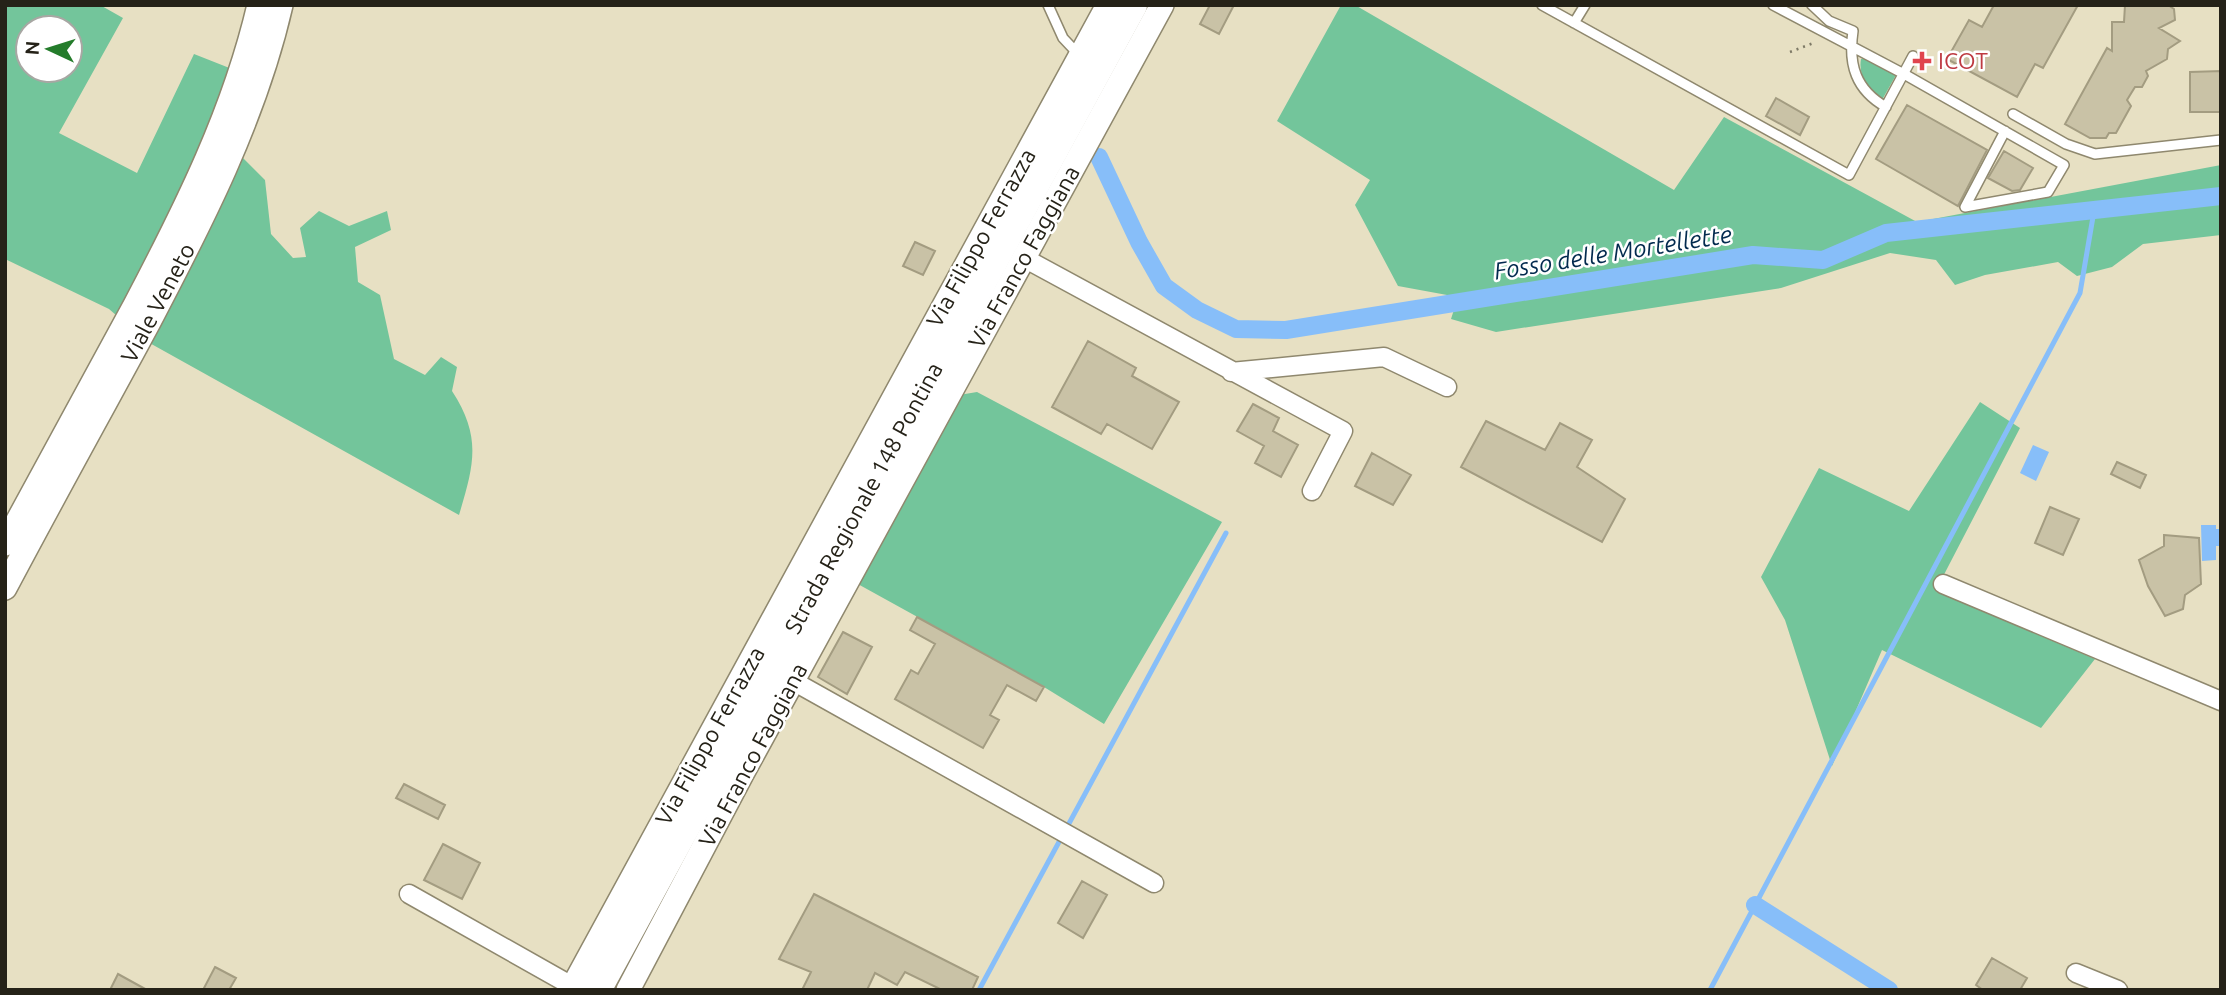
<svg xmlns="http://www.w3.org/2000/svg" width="2226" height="995" viewBox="0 0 2226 995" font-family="Ubuntu,sans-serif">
<rect width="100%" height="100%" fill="#e7e0c3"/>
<path fill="#73c59b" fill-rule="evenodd" d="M5,5H100L123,18L59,133L137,173L194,54L232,69L220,108L243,158L265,180L271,234L293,258L306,257L300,228L319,211L349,226L387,211L391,230L355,247L358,282L380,295L394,359L425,375L441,357L457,367L452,391C482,437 474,465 459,515L146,341L109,309L5,259ZM28,28H70V70H28Z
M1341,5H1355L1674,190L1724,117L1917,222L2221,165V235L2143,244L2112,267L2077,276L2058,262L1985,275L1955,285L1936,260L1890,253L1781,288L1496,332L1451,319L1458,297L1398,286L1355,205L1370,180L1277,121Z
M1864,58L1896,75L1882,100C1868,92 1858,75 1861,59Z
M977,392L1222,522L1104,724L1044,687L856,583L959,395Z
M1980,402L2020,428L1936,590L2095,659L2041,728L1882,650L1832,766L1785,620L1761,577L1819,468L1909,511Z"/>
<path fill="#87bef9" d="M2033,445L2049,452L2036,481L2020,473Z
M2201,525H2216V529H2221V546H2216V560L2202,561Z"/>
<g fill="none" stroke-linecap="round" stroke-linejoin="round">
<path stroke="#87bef9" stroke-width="5" d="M979,990L1226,533
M1710,990L2080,293L2094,211"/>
<path stroke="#87bef9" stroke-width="18" d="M1099,157L1139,242L1164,286L1197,310L1236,329L1286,330L1753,255L1823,260L1886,233L2221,196
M1755,905L1889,990"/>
</g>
<path fill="#c9c2a6" stroke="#a39c81" stroke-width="2" d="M1210,5H1234L1219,34L1200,24Z
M1994,5H2078L2043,68L2035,64L2017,97L1947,59L1969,20L1982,27Z
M2125,5H2168L2174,9L2175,20L2159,28L2180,41L2168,49L2167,59L2146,71L2148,76L2142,87H2135L2127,100L2131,106L2116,133H2109L2106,138H2090L2065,124L2107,48L2112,51V22H2124Z
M2221,71V112H2190V72Z
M1776,98L1809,117L1800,135L1766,116Z
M1907,105L1987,150L1958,206L1876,159Z
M2004,151L2033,168L2020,190L2012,191L1988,178Z
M915,242L935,251L923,275L903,266Z
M1088,341L1136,368L1132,376L1179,402L1152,449L1107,424L1101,434L1052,407Z
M1253,404L1279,418L1273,431L1298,445L1281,477L1255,463L1264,446L1237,431Z
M1486,421L1545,450L1560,423L1592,440L1577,467L1625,499L1602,542L1461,467Z
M1372,453L1411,475L1393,505L1355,486Z
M2117,462L2146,475L2140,488L2111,474Z
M2050,507L2079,519L2063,555L2035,543Z
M2164,535L2199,538L2201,584L2185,595L2183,609L2165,616L2148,586L2139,560L2164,546Z
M917,617L1044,687L1036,701L1007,685L990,715L999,720L983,748L895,699L911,670L918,674L935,644L910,630Z
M843,632L872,647L847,694L818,677Z
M404,784L445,805L438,819L396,798Z
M443,844L480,863L462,899L424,880Z
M1082,881L1107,895L1083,938L1058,923Z
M814,894L978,977L972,990H942L905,972L897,985L875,973L867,990H802L811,972L779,959Z
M1992,958L2027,978L2020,990H1983L1976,985Z
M215,967L236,978L229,990H203Z
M118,974L147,990H110Z"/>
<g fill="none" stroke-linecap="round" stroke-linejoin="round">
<g stroke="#8f886e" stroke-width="12">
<path id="service" d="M1048,5L1063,38L1079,55
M1542,5L1849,175L1913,56
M1773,5L1904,74L2064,165L2048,192L1965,207L2005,131
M1812,5L1829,21L1853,31C1848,65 1856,90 1886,107
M1574,23L1585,5
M2013,114L2066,144L2095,154L2221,140"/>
</g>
<g stroke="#8f886e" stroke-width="21">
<path id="minor" d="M1024,258L1343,431L1312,491
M1231,372L1384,357L1447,387
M1943,584L2221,701
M793,681L1154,883
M409,894L572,986
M2076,973L2118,990"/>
</g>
<g stroke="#8f886e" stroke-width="26">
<path id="tertiary" d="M5,544C48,464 92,385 135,305C186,208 234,112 259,5
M5,588C52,499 101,411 149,322C202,221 255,118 281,5
M571,990L1108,5
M628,990L742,774L1162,5"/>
</g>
<g stroke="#8f886e" stroke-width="33">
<g id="primary">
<path id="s1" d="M596,990L1132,5"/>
</g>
</g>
<path stroke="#7d7966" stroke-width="2.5" stroke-dasharray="2 5" stroke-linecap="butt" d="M1790,52L1816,42"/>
<use href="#service" stroke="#fff" stroke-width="9"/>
<use href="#minor" stroke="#fff" stroke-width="18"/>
<use href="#tertiary" stroke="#fff" stroke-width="23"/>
<use href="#primary" stroke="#fff" stroke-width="30"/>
</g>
<path fill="#e0444e" stroke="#fff" stroke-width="2.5" d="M1918.5 50.5h7v7h7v7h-7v7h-7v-7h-7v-7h7z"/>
<g text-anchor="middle" stroke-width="5" stroke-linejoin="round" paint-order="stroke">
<g font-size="23" fill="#be3a42" stroke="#fff" text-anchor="start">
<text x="1938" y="69">ICOT</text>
</g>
<g font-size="23" fill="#252218" stroke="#fff">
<text transform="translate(981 238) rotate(-61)" y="8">Via Filippo Ferrazza</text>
<text transform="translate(1024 257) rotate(-61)" y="8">Via Franco Faggiana</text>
<text transform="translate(158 303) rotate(-62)" y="8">Viale Veneto</text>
<text dy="8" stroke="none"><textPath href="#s1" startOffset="560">Strada Regionale 148 Pontina</textPath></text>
<text transform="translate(710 736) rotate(-61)" y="8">Via Filippo Ferrazza</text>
<text transform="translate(753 755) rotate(-62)" y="8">Via Franco Faggiana</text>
</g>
<g font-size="24" font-style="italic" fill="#022a4e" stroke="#fff">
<text transform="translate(1613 253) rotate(-9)" y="8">Fosso delle Mortellette</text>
</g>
</g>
<rect width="2226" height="995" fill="none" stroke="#252218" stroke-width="14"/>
<g transform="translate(49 49) rotate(274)"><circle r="33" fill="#ffffff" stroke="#a8a7a3" stroke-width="2"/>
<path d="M0-5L12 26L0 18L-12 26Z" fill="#247c2b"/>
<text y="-10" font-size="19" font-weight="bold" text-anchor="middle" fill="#252218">N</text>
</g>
</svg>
